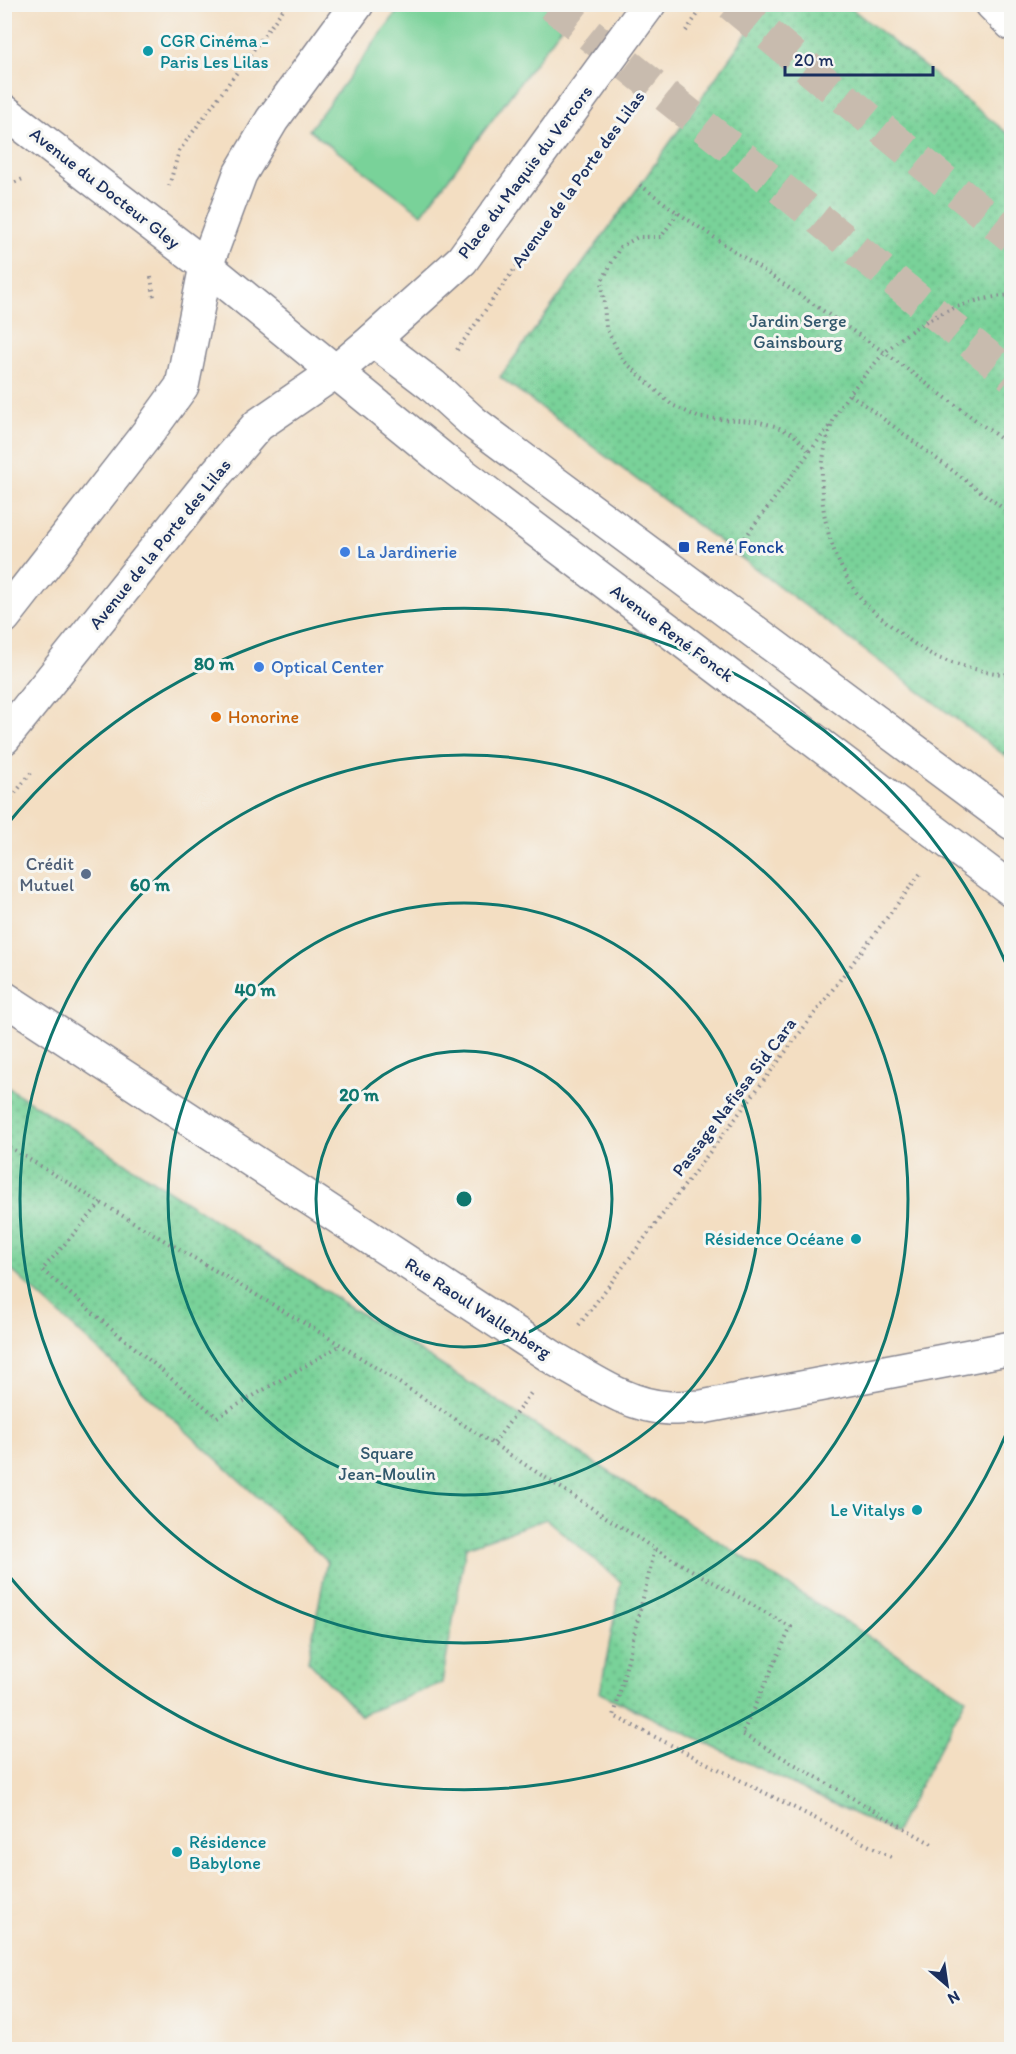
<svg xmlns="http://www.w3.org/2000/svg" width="1016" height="2054" viewBox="0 0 1016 2054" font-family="Itim,sans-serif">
<defs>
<pattern id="park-dots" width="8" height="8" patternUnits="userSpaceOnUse" patternTransform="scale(1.5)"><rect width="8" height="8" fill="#79d299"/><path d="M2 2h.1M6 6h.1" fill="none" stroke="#62ab80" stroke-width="1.8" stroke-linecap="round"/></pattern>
</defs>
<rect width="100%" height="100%" fill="#f6f6f2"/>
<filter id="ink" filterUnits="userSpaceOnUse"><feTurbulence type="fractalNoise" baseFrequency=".0167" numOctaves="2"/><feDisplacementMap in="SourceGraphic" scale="12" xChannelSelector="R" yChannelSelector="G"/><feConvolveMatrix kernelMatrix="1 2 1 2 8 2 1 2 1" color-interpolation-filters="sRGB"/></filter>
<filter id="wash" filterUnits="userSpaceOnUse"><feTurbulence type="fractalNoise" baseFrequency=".008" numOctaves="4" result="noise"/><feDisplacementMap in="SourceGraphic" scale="24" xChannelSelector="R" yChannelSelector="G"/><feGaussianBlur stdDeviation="1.35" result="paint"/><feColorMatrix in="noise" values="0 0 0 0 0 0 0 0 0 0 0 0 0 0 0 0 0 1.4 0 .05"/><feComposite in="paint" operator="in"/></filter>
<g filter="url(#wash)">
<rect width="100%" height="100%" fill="#f3dec2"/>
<path fill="#79d299" stroke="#4a807c" stroke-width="1.5" d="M403,4L578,5L422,214L309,130Z"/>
<path fill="url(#park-dots)" stroke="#4a807c" stroke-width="1.5" d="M767,5H847L1011,136V760L500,377L640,185Z
M4,1085L516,1413L966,1698L895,1833L600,1693L621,1582L546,1519L466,1547L442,1683L360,1715L308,1661L327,1561L5,1264Z"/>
</g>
<g filter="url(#ink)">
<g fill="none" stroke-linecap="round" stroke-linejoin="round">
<path stroke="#c8bbae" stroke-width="33" stroke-dasharray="33 16" stroke-linecap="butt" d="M551,4L740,155L1012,376
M731,4L1012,237"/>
<g stroke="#878690" stroke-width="36">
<path id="minor" d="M373,340L432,385L474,423L1012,823
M4,998L555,1359C591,1379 627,1406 669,1408C680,1408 691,1407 702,1407L1012,1348"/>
</g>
<g stroke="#878690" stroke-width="36">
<path id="major" d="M4,111L206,266L445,461L1012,890
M4,617L150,430L182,386L206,266L240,174L272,120L357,4
M4,738L215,475L258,425L335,372L373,340L462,260L649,4"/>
</g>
<g stroke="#878690" stroke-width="36">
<path id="highway" d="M992,4L1012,24"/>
</g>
<path stroke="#878690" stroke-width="4" stroke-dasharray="1.5 4.5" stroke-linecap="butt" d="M686,31L705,4
M640,185L678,213L884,352L1012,447
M169,186L179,151L287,4
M4,187L23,179
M678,213L661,237H638L620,247L602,281L606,328L623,360L672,405L700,418L756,421L775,426L793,434L810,452
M151,277L154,297
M1012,295C957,299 905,326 871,368C857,385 839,403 832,424C811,480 823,548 859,596C864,604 874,611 882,618C898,632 921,651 941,659C962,667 989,673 1012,675
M457,350L583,173
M850,394L1012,515
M734,552L830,425
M1005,755L1012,746
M4,807L31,773
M4,1144L101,1203L341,1345L655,1549L614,1716L893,1858
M101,1203L42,1270L217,1417L341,1345
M579,1325L920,874
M494,1443L531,1393
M655,1549L791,1627L742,1734L932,1844"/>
<use href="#minor" stroke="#fff" stroke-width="33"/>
<use href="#major" stroke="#fff" stroke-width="33"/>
<use href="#highway" stroke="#fff" stroke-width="33"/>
</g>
</g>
<g fill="none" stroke="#0f766e" stroke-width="3">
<circle cx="464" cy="1199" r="148"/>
<circle cx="464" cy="1199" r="296"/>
<circle cx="464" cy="1199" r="444"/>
<path d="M1010 1425A591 591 0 0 1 5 1571M5 827A591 591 0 0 1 1010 973"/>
</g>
<g fill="#0f9aa8" stroke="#f6f6f2" stroke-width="2">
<circle cx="148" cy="51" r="6"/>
<circle cx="856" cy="1239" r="6"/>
<circle cx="917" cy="1510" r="6"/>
<circle cx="177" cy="1852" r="6"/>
</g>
<rect fill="#1a4fb4" stroke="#f6f6f2" stroke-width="2" x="678" y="541" width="12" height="12" rx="3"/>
<g fill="#3f7fe0" stroke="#f6f6f2" stroke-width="2">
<circle cx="345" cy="552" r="6"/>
<circle cx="259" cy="667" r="6"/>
</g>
<circle fill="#e8710a" stroke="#f6f6f2" stroke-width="2" cx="216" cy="717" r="6"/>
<circle fill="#5c6f8a" stroke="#f6f6f2" stroke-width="2" cx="86" cy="874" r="6"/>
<g text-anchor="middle" stroke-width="6" stroke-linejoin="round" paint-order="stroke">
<g font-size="18" fill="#0d838f" stroke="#f6f6f2" text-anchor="start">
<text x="160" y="47">CGR Cinéma -<tspan x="160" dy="21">Paris Les Lilas</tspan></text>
<text x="844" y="1245" text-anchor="end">Résidence Océane</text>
<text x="905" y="1516" text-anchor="end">Le Vitalys</text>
<text x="189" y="1848">Résidence<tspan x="189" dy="21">Babylone</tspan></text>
</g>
<g font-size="18" fill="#1b2f5e" stroke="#f6f6f2">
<text transform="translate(525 172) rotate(-53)" y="6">Place du Maquis du Vercors</text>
<text transform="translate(578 179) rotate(-54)" y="6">Avenue de la Porte des Lilas</text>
<text transform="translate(105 188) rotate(38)" y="6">Avenue du Docteur Gley</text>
<text transform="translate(160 544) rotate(-51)" y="6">Avenue de la Porte des Lilas</text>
<text transform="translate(672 633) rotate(37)" y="6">Avenue René Fonck</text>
<text transform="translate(734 1097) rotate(-53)" y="6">Passage Nafissa Sid Cara</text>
<text transform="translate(478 1308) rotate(33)" y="6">Rue Raoul Wallenberg</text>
</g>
<g font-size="18" fill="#32586d" stroke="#f6f6f2">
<text x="798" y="327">Jardin Serge<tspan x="798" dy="21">Gainsbourg</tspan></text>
<text x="387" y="1459">Square<tspan x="387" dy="21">Jean-Moulin</tspan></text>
</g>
<g font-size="18" fill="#164399" stroke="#f6f6f2" text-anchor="start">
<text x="696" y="553">René Fonck</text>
</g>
<g font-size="18" fill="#366cbe" stroke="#f6f6f2" text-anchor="start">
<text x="357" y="558">La Jardinerie</text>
<text x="271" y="673">Optical Center</text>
</g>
<g font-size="18" fill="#c56008" stroke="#f6f6f2" text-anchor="start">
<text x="228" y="723">Honorine</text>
</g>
<g font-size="18" fill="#4e5e75" stroke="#f6f6f2" text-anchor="end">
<text x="74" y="870">Crédit<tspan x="74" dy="21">Mutuel</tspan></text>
</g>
</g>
<circle cx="464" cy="1199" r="9" fill="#0f766e" stroke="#f6f6f2" stroke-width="3"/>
<g font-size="18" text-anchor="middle" font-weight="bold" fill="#0f766e" stroke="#f6f6f2" stroke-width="6" stroke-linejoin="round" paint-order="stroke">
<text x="214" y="670">80 m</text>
<text x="150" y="891">60 m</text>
<text x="255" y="996">40 m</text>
<text x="359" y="1101">20 m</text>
</g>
<rect width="1016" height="2054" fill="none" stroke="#f6f6f2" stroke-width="24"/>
<g transform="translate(947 1985) rotate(151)" stroke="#f6f6f2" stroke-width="4.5" paint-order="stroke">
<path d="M0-4.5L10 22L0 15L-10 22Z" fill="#1b2f5e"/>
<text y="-9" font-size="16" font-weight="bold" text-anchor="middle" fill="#1b2f5e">N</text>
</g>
<path d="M785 66v9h148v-9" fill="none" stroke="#1b2f5e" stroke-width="3"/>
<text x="794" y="66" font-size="18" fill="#1b2f5e" stroke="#f6f6f2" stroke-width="4.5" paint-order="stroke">20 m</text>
</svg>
